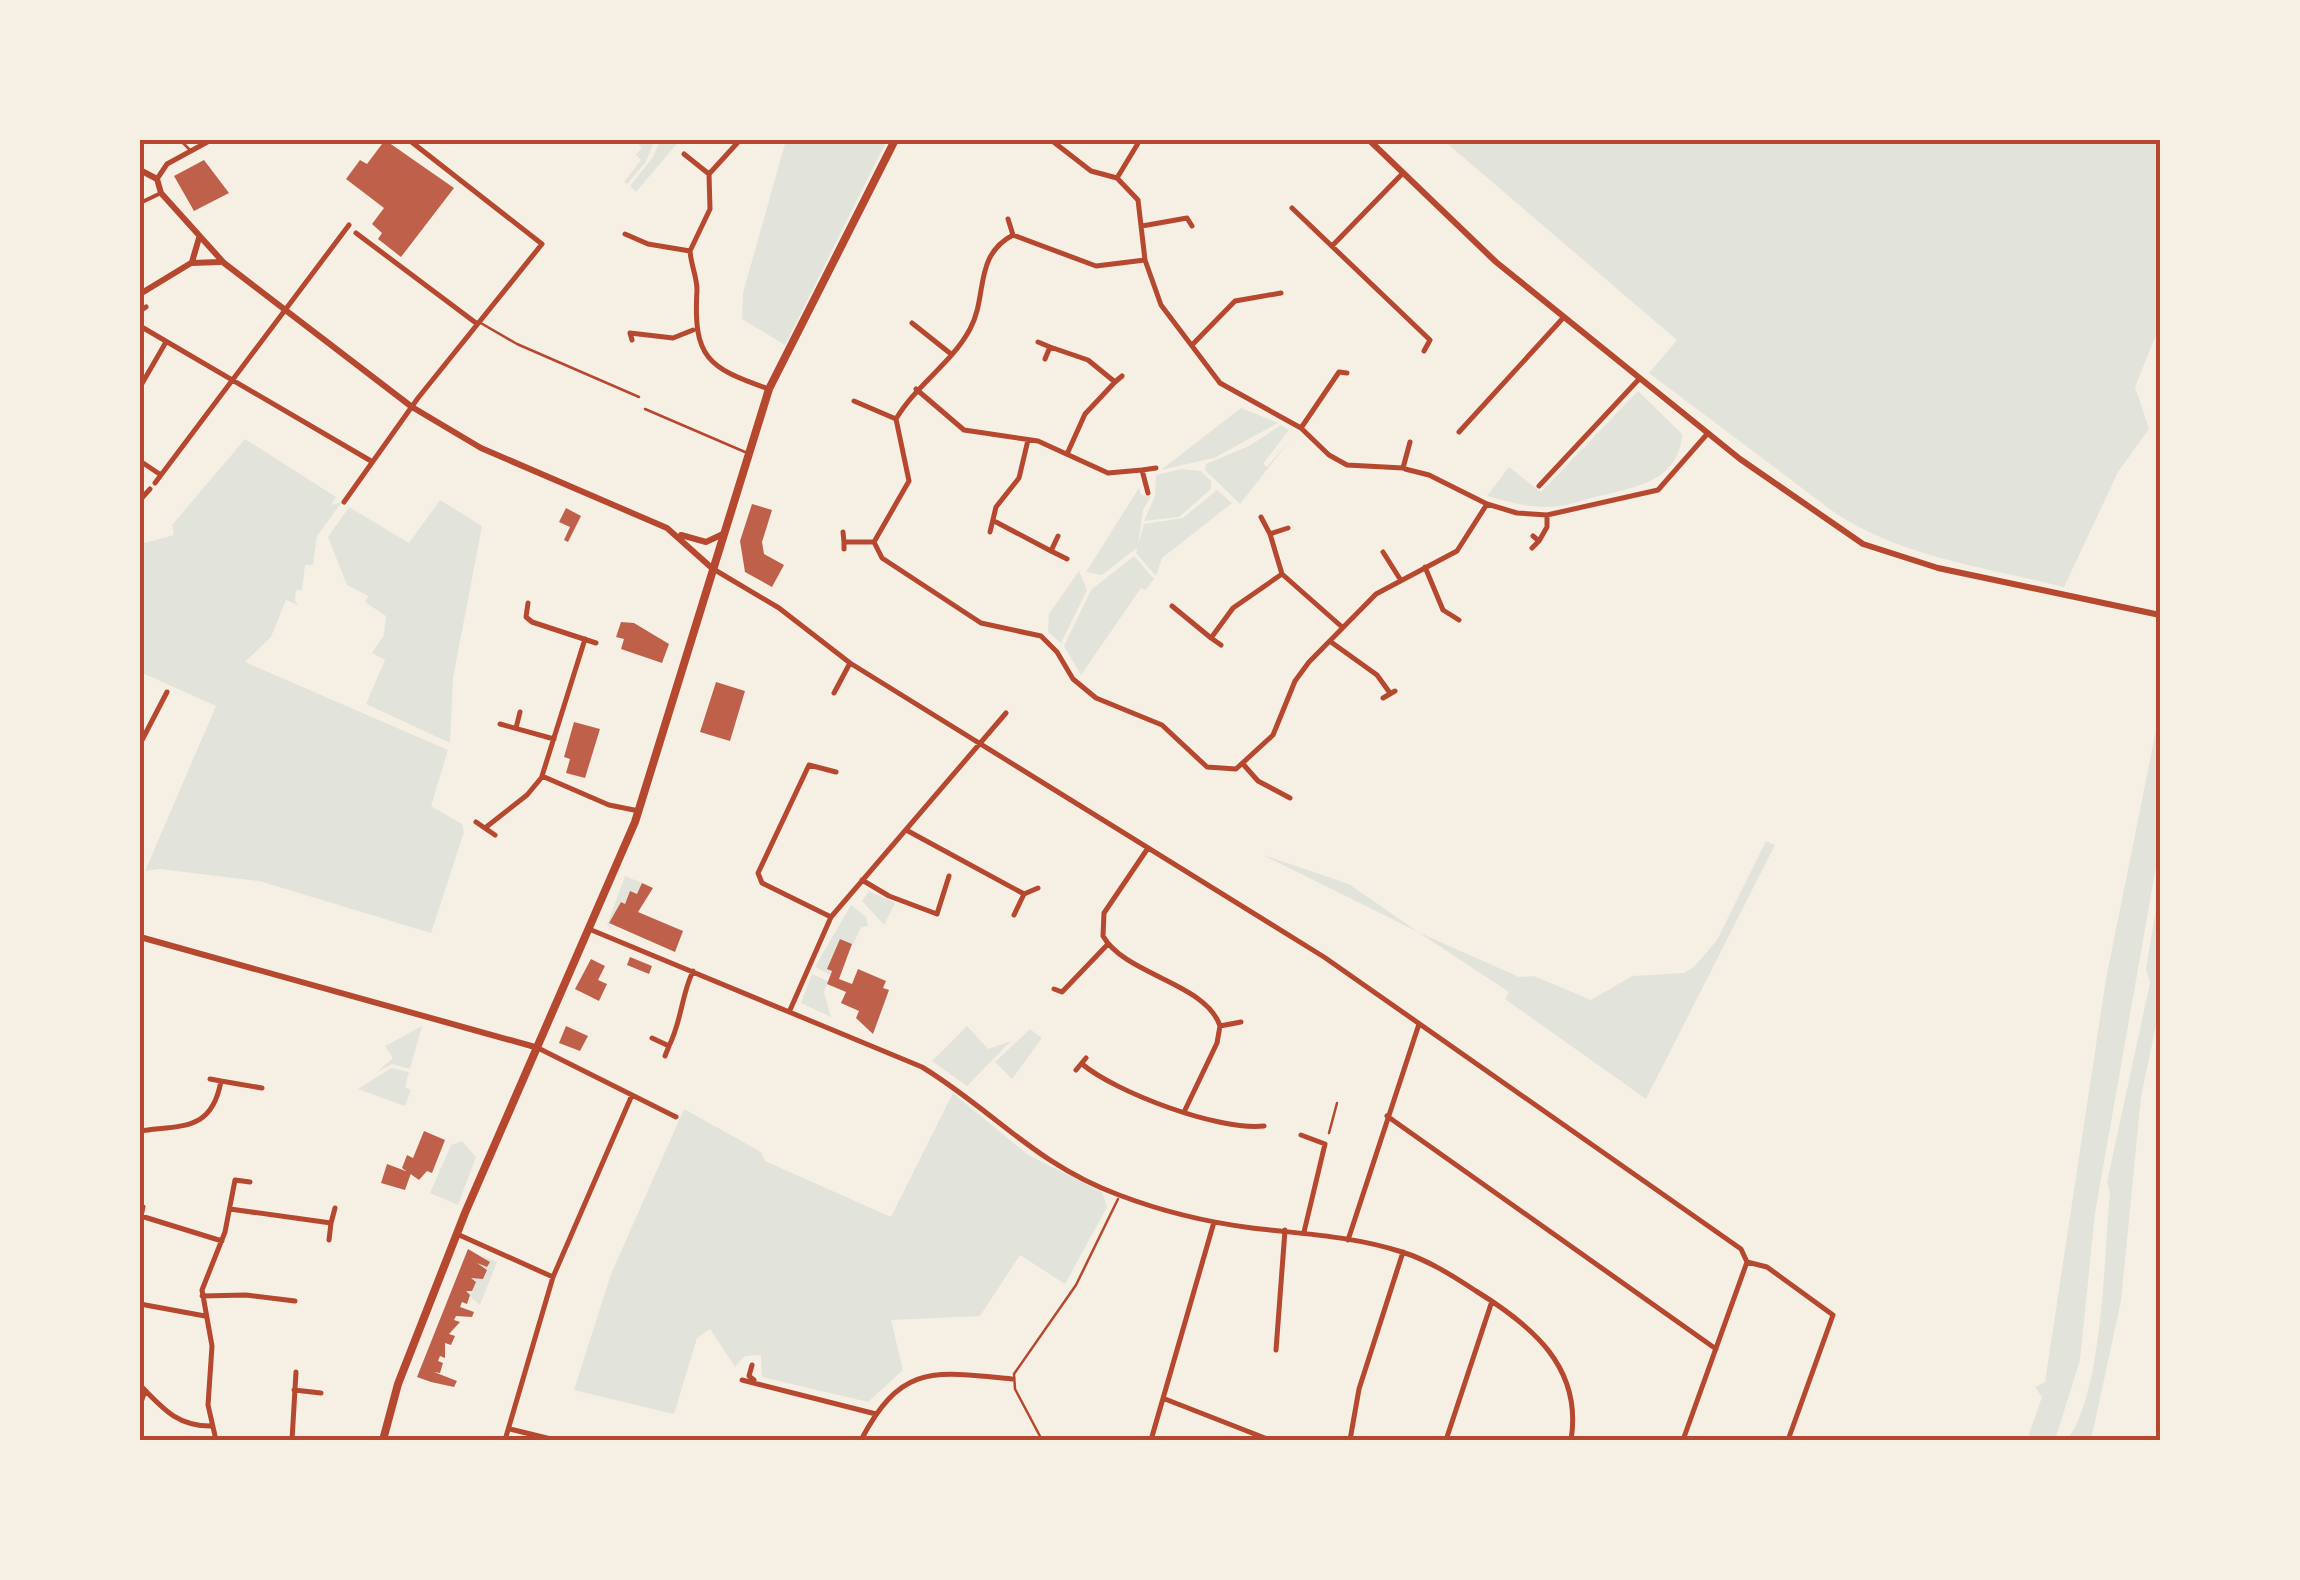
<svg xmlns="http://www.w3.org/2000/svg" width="2300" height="1580" viewBox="0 0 2300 1580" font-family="Raleway,sans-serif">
<rect width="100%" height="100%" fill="#f6efe4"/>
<path fill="#e2e4dc" d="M655,140L645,163L627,184L624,182L641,160L636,155L642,147L634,141Z
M660,140H680L636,192L630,186L653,157Z
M786,140H887L785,345L742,319L743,293Z
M1443,140H2160V325L2135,387L2149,429L2118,472L2064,587C1988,568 1896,556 1831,510L1649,373L1677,340Z
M1638,391L1682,434C1680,482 1632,488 1595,497C1580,501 1564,507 1549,507C1527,507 1508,502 1487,496L1509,467L1541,492Z
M1241,408L1278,423L1214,458L1161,470Z
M1281,425L1289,430L1263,464L1267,467L1295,434L1240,504L1205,470L1206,464L1249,446Z
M245,439L336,497L331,505L342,502L317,536L313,565H305L302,590H296L295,601L300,606L286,600L271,637L245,662L448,750L431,806L462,824L464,832L431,933L259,881L160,869L145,871L216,706L140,672V544L174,535L172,525Z
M1181,469L1201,471L1211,481V489L1179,517L1144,521L1155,496L1156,475Z
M1139,488L1141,495L1151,496L1143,510L1138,547L1102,575L1086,572Z
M1217,490L1232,503L1162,558L1156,576L1136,553L1144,524L1183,518Z
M440,500L482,526L453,678L450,743L366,704L385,660L372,653L384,635L386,616L365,602L368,596L347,585L328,537L349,507L409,543Z
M1134,556L1154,579L1146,590L1141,588L1081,675L1064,646L1091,590Z
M1079,571L1087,590L1061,643L1048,632L1049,614Z
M2160,710V844L2095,1213L2080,1360L2055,1440H2027L2042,1397L2035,1387L2045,1382L2106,979Z
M1766,841L1775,845L1646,1099L1505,999L1509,992L1418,932L1263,855L1349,884L1418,932L1519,977L1534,976L1591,1000L1632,976L1684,973L1694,967L1717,940Z
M625,876L642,883L637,894L630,891L625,904L621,902L609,923L612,928L674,954L609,927L607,925Z
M2160,884V1006L2141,1097L2121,1301L2091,1440H2067C2103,1394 2104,1255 2110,1193L2107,1182L2150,983L2146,969Z
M869,891L895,903L884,925L862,901Z
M851,905L866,917L868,926L861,927L853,945L841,939L830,975L815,967Z
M812,974L828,981L824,992L831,1017L801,1003Z
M422,1026L410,1069L392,1064L377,1072L393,1058L385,1046Z
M967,1026L988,1049L1011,1041L967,1086L932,1061Z
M1030,1029L1042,1038L1012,1079L995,1062Z
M391,1068L409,1072L405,1087L411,1090L405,1106L358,1089Z
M953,1093L1028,1155L1102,1192L1107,1207L1065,1284L1020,1255L980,1316L891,1320L903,1370L868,1402L762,1377L761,1355L745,1356L735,1367L710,1329L697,1338L674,1414L574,1390L611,1274L684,1109L761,1152L765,1161L891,1217Z
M462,1141L476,1157L458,1205L430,1193L451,1145Z
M481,1255L497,1262L480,1305L465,1293L477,1263L487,1267L489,1262Z"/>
<path fill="#bf614a" d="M385,140L454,188L401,257L378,239L382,233L372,224L384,208L346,179L360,160L367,164Z
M204,160L229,193L194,211L174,176Z
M752,504L772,510L762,542L764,554L784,565L772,587L745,572L740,541Z
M566,508L581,516L568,542L564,540L570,527L559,522Z
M621,622L634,623L669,644L662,663L621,649L624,639L616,637Z
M716,682L745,691L730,741L700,732Z
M574,722L600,729L585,778L566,773L570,759L564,757Z
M642,883L653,888L638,912L683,931L675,952L609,923L621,902L625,904L630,891L637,894Z
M840,939L852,944L839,979L852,984L858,969L886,981L883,988L889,990L873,1034L856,1018L859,1011L841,1003L846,992L827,984L832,971L827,969Z
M630,957L652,966L649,974L627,965Z
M591,959L605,966L598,980L607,984L599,1001L575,989Z
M566,1026L588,1036L580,1051L559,1043Z
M424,1131L445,1140L432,1173L427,1171L419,1180L402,1168L407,1155L413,1158Z
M387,1164L411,1173L405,1190L381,1183Z
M468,1249L490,1262L487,1267L477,1263L487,1270L483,1279L471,1278L476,1282L472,1291H466L470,1295L467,1304L462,1302L460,1307L474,1312L472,1317L456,1316L454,1320L460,1322L449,1334L455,1336L451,1345L445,1343V1358L440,1356L438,1361L443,1363L440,1373L434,1372L457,1381L454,1387L431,1382L417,1377Z"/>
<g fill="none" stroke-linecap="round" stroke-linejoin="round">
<path stroke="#b5482f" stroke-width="2.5" d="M180,140L190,150
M479,322L517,344L639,397
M645,409L745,452
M1329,1133L1337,1103
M1042,1440L1015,1389L1014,1374L1076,1285L1118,1199"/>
<path stroke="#b5482f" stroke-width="4" d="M140,203L161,193"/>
<path stroke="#b5482f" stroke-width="5" d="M1051,140L1091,171L1117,178L1138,200L1145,260L1161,305L1220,383L1301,428L1329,455L1347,465L1403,468L1410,442
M1202,141L1203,140
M709,174L740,140
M1117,178L1140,140
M157,179L167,164L211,140
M1292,208L1430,340L1424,351
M1008,219L1013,235
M1142,226L1187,218L1192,226
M356,233L476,323
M625,234L648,244L690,251L710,209L709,174L684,154
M1332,246L1403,173
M690,251C691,265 697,277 697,290C693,357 707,368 769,389
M1145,260L1096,266L1013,235C973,256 988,296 970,329C952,363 916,385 896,419L909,481L874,542L882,558L981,623L1041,636L1057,652L1073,679L1096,698L1162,725L1207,767L1236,769L1273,735L1295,681L1309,662L1376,594L1457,551L1487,504
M140,311L146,307
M912,323L951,354
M140,326L371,461
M632,340L630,333L673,338L693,330
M1038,342L1050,347L1045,359
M1192,345L1235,301L1281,293
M1050,347L1088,360L1115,382L1122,376
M140,387L166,342
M916,389L964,430L1038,441L1108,473L1142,470L1148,493
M854,401L896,419
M1301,428L1339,372L1347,373
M1459,432L1564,317
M1067,454L1085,414L1115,382
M140,461L161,475L349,225
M1405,469L1429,475L1487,504L1517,513L1547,515L1658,490L1708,433
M1142,470L1156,468
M155,483L161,475
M1539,486L1640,378
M140,500L150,489
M344,502L418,398L542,244L409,140
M1261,517L1270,534
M996,522L1051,551
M1288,528L1270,534L1282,574L1342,627
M843,532L844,542
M990,532L996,507L1019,478L1028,440
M1058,536L1051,551L1067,559
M1539,541L1547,527V515
M1532,548L1539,541L1533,536
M844,549V542H874
M1383,552L1400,579
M1425,567L1443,610L1459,620
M715,570L779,608L850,663L1324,957L1741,1249L1747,1262
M528,603L526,617L532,622L596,643
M1172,606L1211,638L1233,608L1282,574
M1211,638L1221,645
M585,639L542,776L609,805L639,811
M1331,642L1377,675L1390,693
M834,693L850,663
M1383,698L1395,691
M500,724L554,739
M516,728L520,712
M140,744L167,692
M1243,764L1258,781L1290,798
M476,822L495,835
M485,828L527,795L542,777
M908,831L1024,894
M140,843V865
M1148,848L1104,913L1103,936C1125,975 1206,983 1220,1026L1241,1022
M862,880L889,896L937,914L949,876
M1014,915L1024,894L1038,888
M831,917L762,883L758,873L809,765L836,772
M589,929L922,1067C994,1111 1035,1164 1119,1195C1161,1211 1206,1222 1252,1228C1302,1234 1353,1236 1402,1252C1428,1260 1453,1276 1476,1291C1531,1325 1583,1367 1571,1440
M1054,989L1062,992L1108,944
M790,1010L831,917L1006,713
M652,1038L669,1046C682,1020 681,996 693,971
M536,1047L676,1117
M665,1056L669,1046
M1082,1064C1117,1093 1219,1131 1264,1126
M1076,1070L1086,1058
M221,1081L262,1088
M1185,1110L1217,1043L1220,1026
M1387,1116L1716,1349
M140,1131C183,1125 212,1131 221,1081L210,1079
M1301,1135L1325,1144L1304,1232
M143,1207L141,1216L222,1241
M230,1209L331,1223L335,1208
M457,1234L553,1277
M329,1240L331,1223
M1348,1240L1419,1024
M1747,1262L1767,1267L1833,1315L1788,1440
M202,1296L246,1295L295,1301
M140,1304L205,1316
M1276,1350L1285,1230
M752,1365L749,1376L754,1380
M742,1380L876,1414
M140,1385C163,1409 178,1427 213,1426
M294,1390L321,1393
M1165,1399L1270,1440
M140,1405L145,1391
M510,1429L555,1440
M216,1440L208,1405L212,1346L202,1290L225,1232L235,1180L250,1182
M292,1440L296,1372
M505,1440L553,1277L632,1095
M861,1440C902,1362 934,1372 1012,1379
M1151,1440L1214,1222
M1350,1440L1359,1389L1403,1252
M1446,1440L1492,1301
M1683,1440L1747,1262"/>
<path stroke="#b5482f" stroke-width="6" d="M140,170L157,179L161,193L224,263L412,407L481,448L667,528L713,569
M192,262L199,238
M140,294L191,263L220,262
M681,535L706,542L725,533
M140,937L535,1047"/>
<path stroke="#b5482f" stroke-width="6" d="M1369,140L1496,262L1740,459L1863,544L1938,568L2160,615"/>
<path stroke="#b5482f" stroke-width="8" d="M383,1440L398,1384L465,1213L635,822L769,389L895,140"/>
</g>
<rect width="2300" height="1580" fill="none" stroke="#f6efe4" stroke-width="285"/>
<rect x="142" y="142" width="2016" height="1296" fill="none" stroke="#b5482f" stroke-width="4"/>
</svg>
